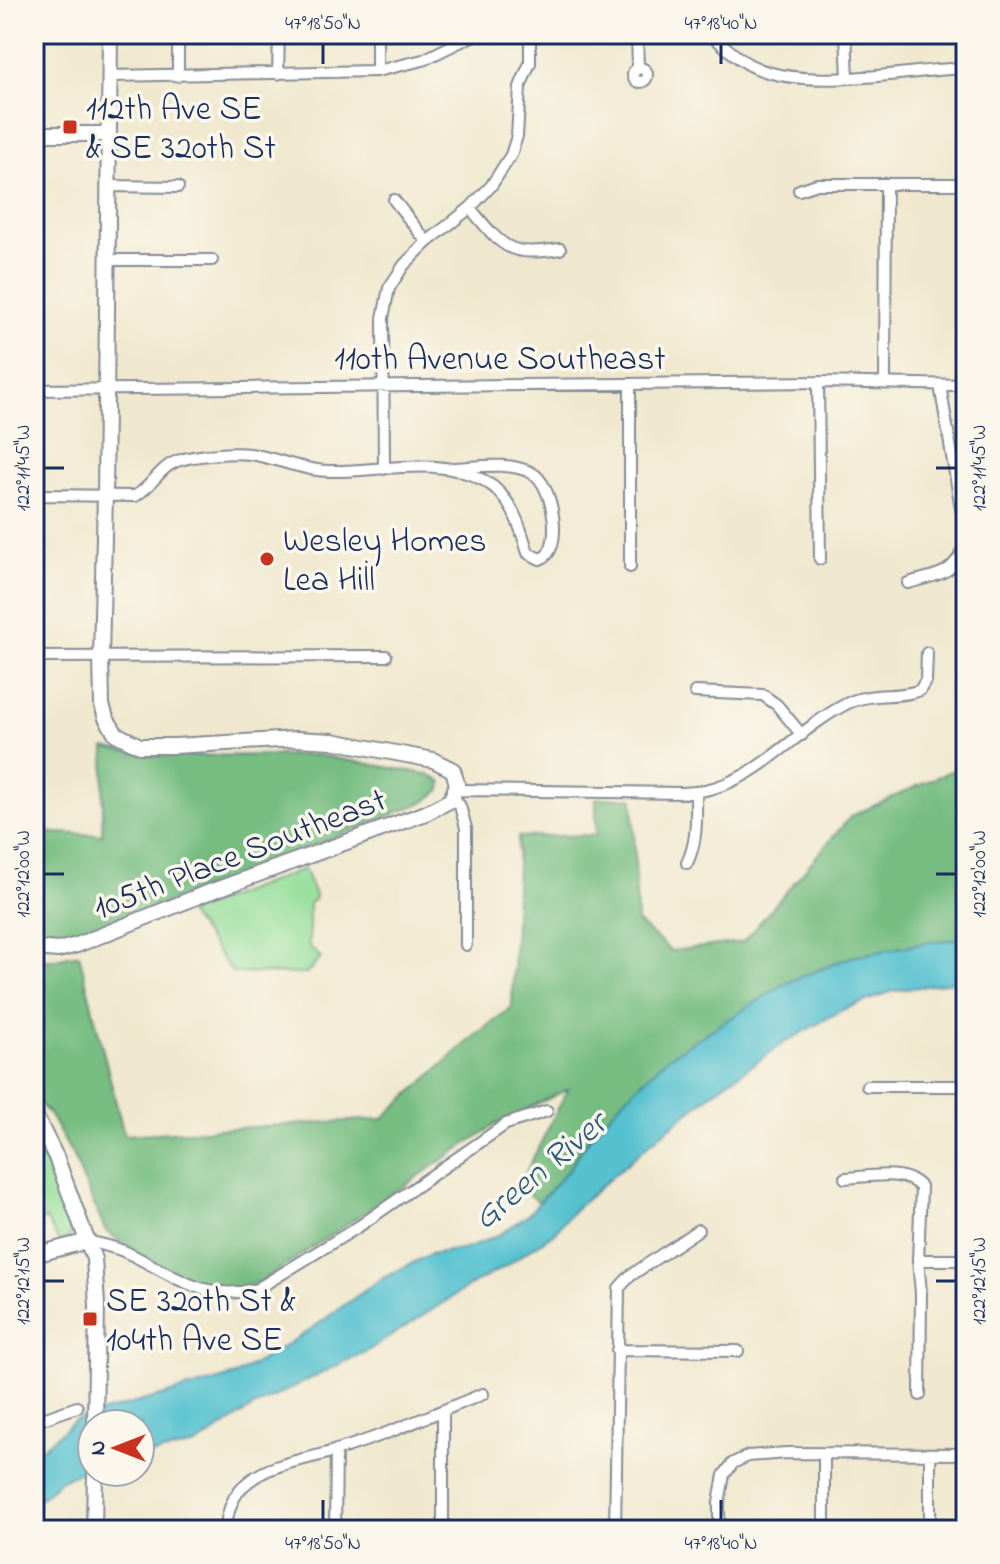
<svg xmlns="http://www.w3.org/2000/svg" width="1000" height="1564" viewBox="0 0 1000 1564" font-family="'Indie Flower',sans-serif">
<rect width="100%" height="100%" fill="#fbf7ec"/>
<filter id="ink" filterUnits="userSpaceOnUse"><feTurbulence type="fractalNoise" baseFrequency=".0125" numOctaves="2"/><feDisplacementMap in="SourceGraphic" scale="16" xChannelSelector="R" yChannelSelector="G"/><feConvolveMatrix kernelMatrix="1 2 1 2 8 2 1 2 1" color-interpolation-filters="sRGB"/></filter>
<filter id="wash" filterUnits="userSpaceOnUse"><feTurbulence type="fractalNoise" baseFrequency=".006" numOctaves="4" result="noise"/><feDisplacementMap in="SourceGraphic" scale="32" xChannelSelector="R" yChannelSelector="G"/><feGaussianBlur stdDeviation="1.8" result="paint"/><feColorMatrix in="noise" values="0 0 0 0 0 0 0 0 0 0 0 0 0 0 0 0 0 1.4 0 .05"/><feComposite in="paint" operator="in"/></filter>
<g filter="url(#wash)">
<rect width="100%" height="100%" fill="#f0e8ce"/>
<path fill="#94de9a" stroke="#58867c" stroke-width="2" d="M304,869L315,895L314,900L309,903V946L321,958L306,974L233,973L188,913Z
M34,1136L74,1228L68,1239L59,1242L46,1219L34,1222Z"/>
<path fill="#77bd82" stroke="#497670" stroke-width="2" d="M105,748L154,756L316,755L427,774L442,782L441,790L424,802L72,940L51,941L34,938V832L102,835Z
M966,764V938L929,942L598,1147L596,1126L568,1170L539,1202L519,1186L568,1089L496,1124L264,1280L247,1286L223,1288L209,1286L185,1278L133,1251L105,1230L73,1156L51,1117L34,1096V958L50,960L79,954L124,1135L382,1119L478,1033L512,1007L518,837L596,835V798H633L637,922L671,951L743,942L851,816Z"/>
<path fill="#55c1cf" stroke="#387896" stroke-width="2" d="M966,938V980L893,991L842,1010L784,1043L723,1085L654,1140L573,1211L553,1234L506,1266L471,1285L369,1350L255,1406L196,1445L140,1457V1424H92V1467L61,1480L34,1504V1455L75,1420L236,1375L307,1332L379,1280L430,1254L469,1248L500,1234L528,1215L568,1170L593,1134L620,1103L667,1058L786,983L851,957L929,942Z"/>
</g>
<g filter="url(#ink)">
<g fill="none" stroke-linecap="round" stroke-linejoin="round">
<g stroke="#868c96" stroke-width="14">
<path id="street" d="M377,34V71
M637,34L638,69
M711,34C723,45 735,57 750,65C804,93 905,70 966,68
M846,34L848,78
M633 75a7 7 0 1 1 14 0a7 7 0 1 1-14 0Z
M278,74L279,34
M110,76L377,71L423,60L476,34
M178,76V34
M107,186L178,187
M799,190L817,184H966
M394,200L427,242
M470,208C503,247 507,257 560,249
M107,260H212
M818,382L820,559
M885,383L886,184
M940,385L966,538
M34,390L818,382L966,385
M384,469L383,318L389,288L404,265L427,242L470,208L491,186L511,155L517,136L520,87L530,63V34
M34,495L135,496C152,487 159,468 177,461C194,455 232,452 250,454C277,458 300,470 328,471C378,473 438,454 485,481C511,496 520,525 528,553L540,559C565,552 553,483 532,473C509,461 477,467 452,468
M36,547V495
M630,567V384
M908,583C939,574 952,576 966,545
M34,657L386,656
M695,692L763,695L777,705L802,735
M457,790L683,793C754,790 789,733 848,703C873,691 899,699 920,690L926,680L927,653
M453,796L460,806L466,828V945
M687,863C698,840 696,818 696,792
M867,1086H966
M845,1178C866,1177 907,1168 921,1188L918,1260L921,1293L920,1395
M88,1241C102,1245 117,1247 130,1254C175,1276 204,1302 257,1289L358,1227L506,1124L547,1111
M918,1260H966
M617,1350L738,1351
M34,1422L77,1407
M824,1453V1530
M225,1530C228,1511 232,1494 248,1482C271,1463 306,1460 334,1451C384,1436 434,1414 483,1394
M335,1530L336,1450
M443,1530V1410
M615,1530L619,1288L630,1276L698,1230
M719,1530V1503L724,1475L733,1463L748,1456L787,1453L966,1454
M930,1530V1455"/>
</g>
<g stroke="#868c96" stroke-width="18">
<path id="secondary" d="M34,134H108
M34,948L58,950L77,945L204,894L426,813L451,800L457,784L453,770L433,760L332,741L296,739L174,746H140L116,734L106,718L102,705L101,657L105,496L110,34
M34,1113L56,1157L94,1259L97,1305L95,1424
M34,1255L88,1241
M94,1530L95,1472"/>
</g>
<use href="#street" stroke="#fff" stroke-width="10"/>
<use href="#secondary" stroke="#fff" stroke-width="14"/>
</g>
</g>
<path fill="none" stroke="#1b2f5e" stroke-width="3" d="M323,44V64M721,44V64M44,468H64M936,468H956M44,874H64M936,874H956M44,1281H64M936,1281H956M323,1500V1520M721,1500V1520"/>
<g fill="#c8321e" stroke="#fbf7ec" stroke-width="3">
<rect x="62" y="119" width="16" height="16" rx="4"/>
<circle cx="267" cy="559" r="8"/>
<rect x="82" y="1311" width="16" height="16" rx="4"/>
</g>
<g text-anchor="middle" stroke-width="7" stroke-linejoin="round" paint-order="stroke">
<g font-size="34" fill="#1b2f5e" stroke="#fbf7ec" text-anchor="start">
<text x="86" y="119">112th Ave SE<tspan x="86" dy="39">&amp; SE 320th St</tspan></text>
<text x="283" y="551">Wesley Homes<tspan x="283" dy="39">Lea Hill</tspan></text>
<text x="106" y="1311">SE 320th St &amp;<tspan x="106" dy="39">104th Ave SE</tspan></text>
</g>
<g font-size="34" fill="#1b2f5e" stroke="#fbf7ec">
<text x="500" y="369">110th Avenue Southeast</text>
<text transform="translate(239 852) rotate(-21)" y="12">105th Place Southeast</text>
</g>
<g font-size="36" font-style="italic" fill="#2c5b80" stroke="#fbf7ec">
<text transform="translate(538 1169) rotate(-40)" y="13">Green River</text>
</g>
</g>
<rect width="1000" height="1564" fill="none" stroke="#fbf7ec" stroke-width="88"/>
<g transform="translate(116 1448) rotate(270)"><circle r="38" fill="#fbf7ec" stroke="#a1a7b3" stroke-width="2"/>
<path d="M0-6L14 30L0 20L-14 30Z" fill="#c8321e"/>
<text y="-12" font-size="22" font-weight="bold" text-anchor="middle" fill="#1b2f5e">N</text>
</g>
<rect x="44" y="44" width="912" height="1476" fill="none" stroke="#1b2f5e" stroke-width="3"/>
<g font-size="20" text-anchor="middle" fill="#1b2f5e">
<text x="323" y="29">47°18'50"N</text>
<text x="721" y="29">47°18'40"N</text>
<text transform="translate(978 468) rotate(-90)" y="7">122°11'45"W</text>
<text transform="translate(22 468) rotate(-90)" y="7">122°11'45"W</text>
<text transform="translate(978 874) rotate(-90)" y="7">122°12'00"W</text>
<text transform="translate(22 874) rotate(-90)" y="7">122°12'00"W</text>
<text transform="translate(978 1281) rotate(-90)" y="7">122°12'15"W</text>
<text transform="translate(22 1281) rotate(-90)" y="7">122°12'15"W</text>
<text x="323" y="1549">47°18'50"N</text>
<text x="721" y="1549">47°18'40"N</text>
</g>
</svg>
